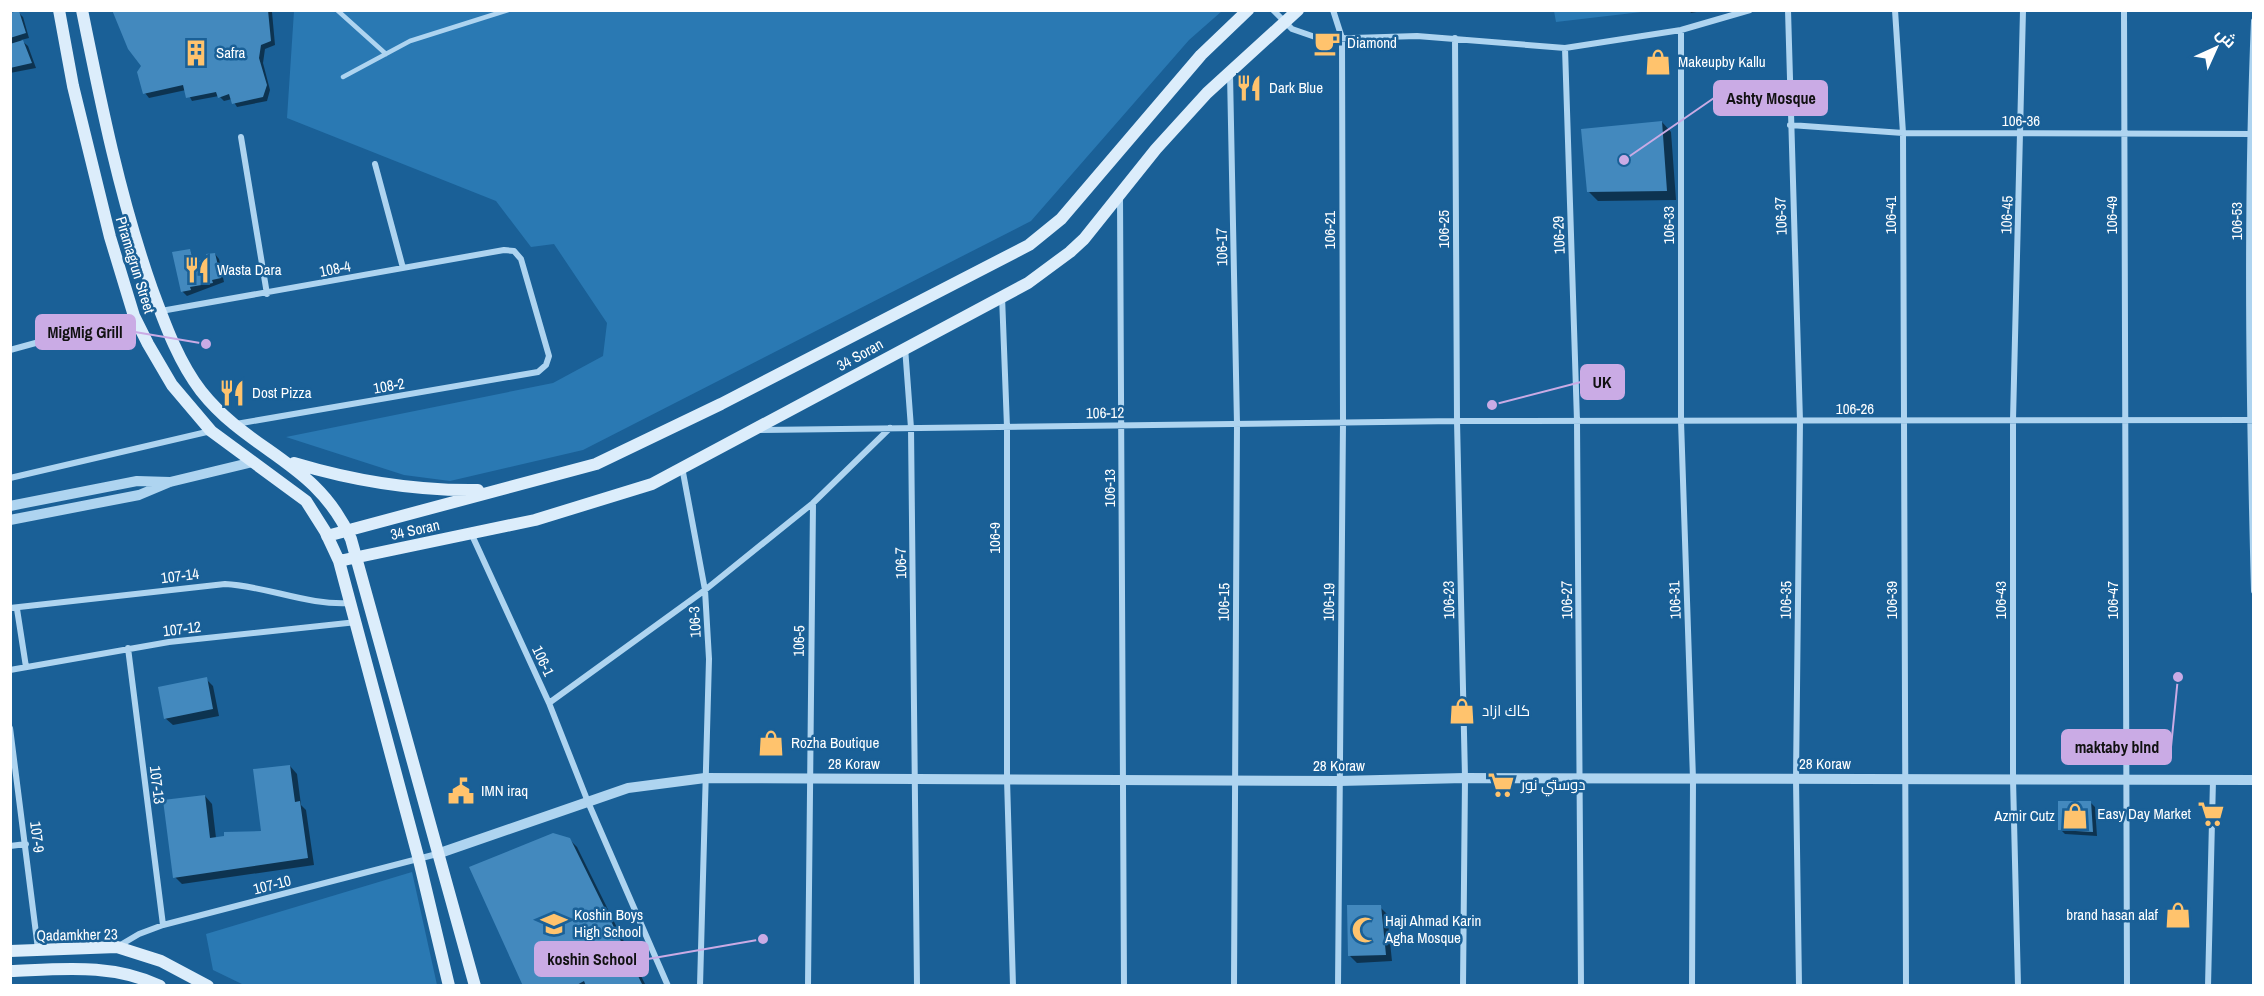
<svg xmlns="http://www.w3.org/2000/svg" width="2264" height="996" viewBox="0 0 2264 996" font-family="'Archivo Narrow',Cairo,sans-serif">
<rect width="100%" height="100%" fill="#1a6097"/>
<path fill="#2a79b3" d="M294,11H1222L1189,40L1031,221L583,450L450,481L404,475L286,437L553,383L603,356L607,323L554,244L531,247L496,201L287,118Z
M1554,11V10L1650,11L1556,22Z
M412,872L437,985H244L213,970L206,934Z"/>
<path fill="#0007" d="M113,10H274L272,12L275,45L265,49L263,63L270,90L267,101L237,107L232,99L224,101L219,96L192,101L186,90L149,98L145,93L143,65L130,48Z
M1689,10H1708L1691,13Z
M18,12L23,17L29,38L21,40L28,46L36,68L10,73V14Z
M1662,122L1671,132L1676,200L1598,201L1589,192Z
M190,250L196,263L210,261L215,254L219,259L224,282L187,296L182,291Z
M206,679L213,686L219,716L173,725L165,718Z
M290,766L297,774L301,805L306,810L314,865L182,884L175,877L205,796L212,804L216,838L263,832Z
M2090,802L2095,807L2097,836L2065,834L2060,829Z
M569,839L577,847L646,986H525Z
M1380,907L1387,914L1392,961L1357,963L1350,956Z"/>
<path fill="#4389be" d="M112,10H268L271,41L261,45L259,58L267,85L263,97L232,104L229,94L218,98L216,92L186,98L183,85L143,94L137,72L141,66L128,49Z
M19,11L26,33L10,38V13Z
M23,40L32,63L10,68V44Z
M1662,121L1667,191L1587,192L1581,129Z
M190,249L194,262L208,259L206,254L215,253L221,278L212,280L213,283L190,287L191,290L181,292L172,252Z
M207,677L213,709L164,719L158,687Z
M290,765L295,802L300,801L308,858L173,878L163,800L205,795L210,838L224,836V832L261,831L253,769Z
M2058,801H2091L2093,832L2058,830Z
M553,833L570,838L643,986H586L584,981L575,986H523L469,867Z
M1347,905H1381L1386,955L1348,956Z"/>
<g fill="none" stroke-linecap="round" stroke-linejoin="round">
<path stroke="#aed4f0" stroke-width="4.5" d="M337,10L386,54
M343,77L410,41L508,10"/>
<path stroke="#aed4f0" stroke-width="6" d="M1273,10L1292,29L1321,39L1417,36L1565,48L1681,30L1750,10
M1333,10L1342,38L1343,422L1338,986
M1788,10L1800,421L1796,779L1799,986
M1895,10L1903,133L1906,986
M2124,10L2127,986
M2254,21C2246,211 2249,401 2254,591
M1681,30V421L1693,779L1692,986
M1455,38L1457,421L1465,778L1463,986
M1565,48L1577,421L1581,986
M1230,74L1237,424L1234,986
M1790,125L1903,133L2254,134
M241,137L267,294
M375,164L403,268
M1120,197L1124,986
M1002,296L1007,427V779L1013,986
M161,311L504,250L514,251L521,259L549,356L546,365L538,372L236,424
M905,347L911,428L917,986
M10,350L134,316
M760,430L1457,421L2254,420
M682,467L705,590L709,659L700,986
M10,478L211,431
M471,533L549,703L588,802L668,986
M10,608L225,584C267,586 308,606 351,603
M17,609L26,667
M128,648L163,925
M10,670L169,642L357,622
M549,703L705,590L813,503L890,428
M10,728L38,949
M10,846L26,844
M117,947L139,934L163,925L437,854
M808,986L813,503
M2018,986L2013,779V420L2023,10
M2208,986L2213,780"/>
<path stroke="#aed4f0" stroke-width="10" d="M10,506L137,481L170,482
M10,520L139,495L170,482L253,462
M437,854L628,788L705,778L1339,781L1465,778L2254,780"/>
<path stroke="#dcedfb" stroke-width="12" d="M59,10L73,86L110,237L134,316L148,344L172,385L211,431L306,501L325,531L339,561L419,860L449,986
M82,10C101,104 120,198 152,289C165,324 178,361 201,391C250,453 316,461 351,539L475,986
M294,463C354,481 415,491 478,490
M327,536L596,464L721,404L1029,245L1061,219L1201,55L1248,10
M339,561L535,520L652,484L1028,283L1070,252L1084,239L1156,149L1207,93L1298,10
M10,951L117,947L161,961L208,986
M10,971C62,969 113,963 160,986"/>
</g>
<defs>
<g id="cafe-bare" transform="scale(2.07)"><path d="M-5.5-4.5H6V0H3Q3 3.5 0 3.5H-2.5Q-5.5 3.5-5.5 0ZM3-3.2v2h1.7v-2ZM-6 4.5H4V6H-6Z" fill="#ffc36d" stroke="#1a6097" stroke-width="2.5" paint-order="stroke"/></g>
<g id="building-bare" transform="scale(2.07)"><path d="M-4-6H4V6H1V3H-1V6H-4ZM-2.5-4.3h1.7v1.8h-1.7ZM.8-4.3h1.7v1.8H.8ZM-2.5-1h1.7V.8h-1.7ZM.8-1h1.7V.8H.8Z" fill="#ffc36d" stroke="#1a6097" stroke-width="2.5" paint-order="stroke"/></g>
<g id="shop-bare" transform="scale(2.07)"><path d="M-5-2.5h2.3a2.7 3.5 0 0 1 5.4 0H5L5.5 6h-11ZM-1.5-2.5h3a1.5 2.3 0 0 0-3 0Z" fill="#ffc36d" stroke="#1a6097" stroke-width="2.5" paint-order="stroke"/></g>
<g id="restaurant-bare" transform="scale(2.07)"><path d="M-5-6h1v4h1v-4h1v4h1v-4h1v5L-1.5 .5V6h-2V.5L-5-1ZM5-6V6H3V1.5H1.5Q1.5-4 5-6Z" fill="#ffc36d" stroke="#1a6097" stroke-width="2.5" paint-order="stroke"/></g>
<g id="supermarket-bare" transform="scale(2.07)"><path d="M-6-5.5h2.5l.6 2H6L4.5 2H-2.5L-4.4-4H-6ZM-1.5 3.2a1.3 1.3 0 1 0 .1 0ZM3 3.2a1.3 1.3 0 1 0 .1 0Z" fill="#ffc36d" stroke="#1a6097" stroke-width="2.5" paint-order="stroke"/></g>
<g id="civic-bare" transform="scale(2.07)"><path d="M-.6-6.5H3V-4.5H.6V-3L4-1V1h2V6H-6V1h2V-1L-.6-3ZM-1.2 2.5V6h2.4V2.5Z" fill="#ffc36d" stroke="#1a6097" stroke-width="2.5" paint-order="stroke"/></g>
<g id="school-bare" transform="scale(2.07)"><path d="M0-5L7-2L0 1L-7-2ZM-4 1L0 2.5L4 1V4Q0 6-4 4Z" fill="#ffc36d" stroke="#1a6097" stroke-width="2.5" paint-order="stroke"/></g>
<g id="mosque-bare" transform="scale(2.07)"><path d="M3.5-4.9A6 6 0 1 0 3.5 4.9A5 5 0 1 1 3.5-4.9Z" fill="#ffc36d" stroke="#1a6097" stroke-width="2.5" paint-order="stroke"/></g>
</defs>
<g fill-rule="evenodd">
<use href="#cafe-bare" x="1327" y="43"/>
<use href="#building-bare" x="196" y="53"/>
<use href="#shop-bare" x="1658" y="62"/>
<use href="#restaurant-bare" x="1249" y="88"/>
<use href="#restaurant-bare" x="197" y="270"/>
<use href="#restaurant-bare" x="232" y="393"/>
<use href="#shop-bare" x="1462" y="711"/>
<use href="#shop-bare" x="771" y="743"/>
<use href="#supermarket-bare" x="1501" y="785"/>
<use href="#civic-bare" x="461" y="791"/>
<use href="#supermarket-bare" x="2211" y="814"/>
<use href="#shop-bare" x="2075" y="816"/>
<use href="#shop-bare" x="2178" y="915"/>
<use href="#school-bare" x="554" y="924"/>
<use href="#mosque-bare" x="1365" y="930"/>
</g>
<g text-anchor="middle" stroke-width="5" stroke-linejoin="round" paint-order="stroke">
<g font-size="15" fill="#fff" stroke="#1a6097" text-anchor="start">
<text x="1347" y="48">Diamond</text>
<text x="216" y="58">Safra</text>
<text x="1678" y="67">Makeupby Kallu</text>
<text x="1269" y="93">Dark Blue</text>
<text x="217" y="275">Wasta Dara</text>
<text x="252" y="398">Dost Pizza</text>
<text x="1482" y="716">كاك ازاد</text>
<text x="791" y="748">Rozha Boutique</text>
<text x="1521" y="790">دوستي نور</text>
<text x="481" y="796">IMN iraq</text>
<text x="2191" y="819" text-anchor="end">Easy Day Market</text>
<text x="2055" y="821" text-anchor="end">Azmir Cutz</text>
<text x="574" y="920">Koshin Boys<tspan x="574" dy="17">High School</tspan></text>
<text x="2158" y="920" text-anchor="end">brand hasan alaf</text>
<text x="1385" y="926">Haji Ahmad Karin<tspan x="1385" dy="17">Agha Mosque</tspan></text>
</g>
<g font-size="15" fill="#fff" stroke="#1a6097">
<text x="2021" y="126">106-36</text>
<text transform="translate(1891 215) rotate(-90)" y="5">106-41</text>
<text transform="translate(2007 215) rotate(-88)" y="5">106-45</text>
<text transform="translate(2112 215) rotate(-90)" y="5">106-49</text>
<text transform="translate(1781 216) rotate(-92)" y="5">106-37</text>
<text transform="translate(2237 221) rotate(-90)" y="5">106-53</text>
<text transform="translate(1669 225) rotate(-90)" y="5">106-33</text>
<text transform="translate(1444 229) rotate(-90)" y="5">106-25</text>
<text transform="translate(1330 230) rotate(-90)" y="5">106-21</text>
<text transform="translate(1559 235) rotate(-92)" y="5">106-29</text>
<text transform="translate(1222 247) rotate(-91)" y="5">106-17</text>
<text transform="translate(135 265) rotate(73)" y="5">Piramagrun Street</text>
<text transform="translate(335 269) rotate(-11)" y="5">108-4</text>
<text transform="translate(860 355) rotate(-29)" y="5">34 Soran</text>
<text transform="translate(389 386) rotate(-10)" y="5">108-2</text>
<text x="1855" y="414">106-26</text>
<text transform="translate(1105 413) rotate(-1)" y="5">106-12</text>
<text transform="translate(1110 488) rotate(-90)" y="5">106-13</text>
<text transform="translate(415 530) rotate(-12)" y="5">34 Soran</text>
<text transform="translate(995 538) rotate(-90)" y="5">106-9</text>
<text transform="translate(901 563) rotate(-91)" y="5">106-7</text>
<text transform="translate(180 576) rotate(-7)" y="5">107-14</text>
<text transform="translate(1449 600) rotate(-91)" y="5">106-23</text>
<text transform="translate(1567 600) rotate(-91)" y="5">106-27</text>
<text transform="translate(1675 600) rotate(-92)" y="5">106-31</text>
<text transform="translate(1786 600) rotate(-89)" y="5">106-35</text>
<text transform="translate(1892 600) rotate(-90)" y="5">106-39</text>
<text transform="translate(2001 600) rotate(-90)" y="5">106-43</text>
<text transform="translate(2113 600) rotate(-90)" y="5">106-47</text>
<text transform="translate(1224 602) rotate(-89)" y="5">106-15</text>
<text transform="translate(1329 602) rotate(-89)" y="5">106-19</text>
<text transform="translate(695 622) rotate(-93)" y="5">106-3</text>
<text transform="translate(182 629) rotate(-7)" y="5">107-12</text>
<text transform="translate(799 641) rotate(-89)" y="5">106-5</text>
<text transform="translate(543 661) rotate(65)" y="5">106-1</text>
<text x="854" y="769">28 Koraw</text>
<text x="1825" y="769">28 Koraw</text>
<text x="1339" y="771">28 Koraw</text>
<text transform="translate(157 785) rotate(83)" y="5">107-13</text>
<text transform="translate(37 837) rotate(83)" y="5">107-9</text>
<text transform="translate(272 885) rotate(-14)" y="5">107-10</text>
<text transform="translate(77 935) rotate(-1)" y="5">Qadamkher 23</text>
</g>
</g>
<path fill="none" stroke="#caabe5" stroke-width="2" d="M1624 160L1714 98M206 344L135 332M1492 405L1581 382M2178 677L2171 747M763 939L648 959"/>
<g fill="#caabe5" stroke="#1a6097" stroke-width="2">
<circle cx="1624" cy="160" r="6"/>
<circle cx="206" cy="344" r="6"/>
<circle cx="1492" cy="405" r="6"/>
<circle cx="2178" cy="677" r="6"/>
<circle cx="763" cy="939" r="6"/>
</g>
<g fill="#caabe5" stroke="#caabe5" stroke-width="2">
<rect x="1714" y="81" width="113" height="34" rx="6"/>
<rect x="36" y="315" width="99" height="34" rx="6"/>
<rect x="1581" y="365" width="43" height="34" rx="6"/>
<rect x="2062" y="730" width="109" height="34" rx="6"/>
<rect x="535" y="942" width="113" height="34" rx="6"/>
</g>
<g font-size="16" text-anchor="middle" font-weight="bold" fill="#111">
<text x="1771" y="104">Ashty Mosque</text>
<text x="85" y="338">MigMig Grill</text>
<text x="1602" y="388">UK</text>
<text x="2117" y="753">maktaby blnd</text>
<text x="592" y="965">koshin School</text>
</g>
<rect width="2264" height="996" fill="none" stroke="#ffffff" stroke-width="24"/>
<g transform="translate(2216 48) rotate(45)" stroke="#1a6097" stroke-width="4.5" paint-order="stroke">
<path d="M0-4.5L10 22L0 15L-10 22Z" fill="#ffffff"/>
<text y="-9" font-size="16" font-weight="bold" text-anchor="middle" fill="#ffffff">ش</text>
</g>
</svg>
